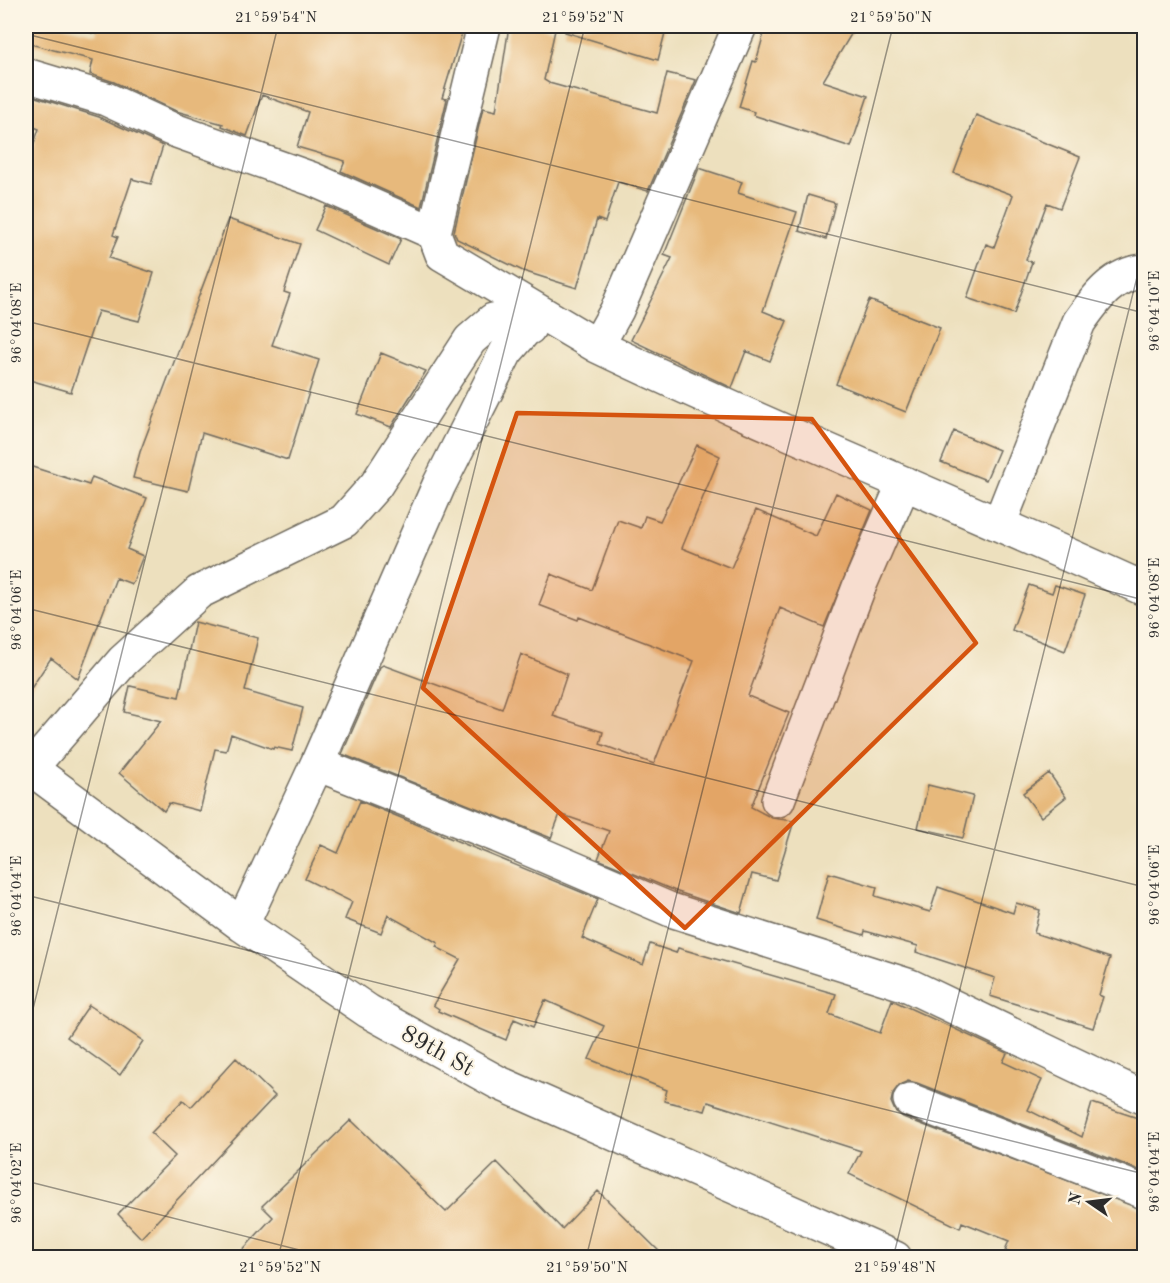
<svg xmlns="http://www.w3.org/2000/svg" width="1170" height="1283" viewBox="0 0 1170 1283" font-family="'Old Standard TT',serif">
<rect width="100%" height="100%" fill="#fcf5e5"/>
<filter id="ink" filterUnits="userSpaceOnUse"><feTurbulence type="fractalNoise" baseFrequency=".0167" numOctaves="2"/><feDisplacementMap in="SourceGraphic" scale="12" xChannelSelector="R" yChannelSelector="G"/><feConvolveMatrix kernelMatrix="1 2 1 2 8 2 1 2 1" color-interpolation-filters="sRGB"/></filter>
<filter id="wash" filterUnits="userSpaceOnUse"><feTurbulence type="fractalNoise" baseFrequency=".008" numOctaves="4" result="noise"/><feDisplacementMap in="SourceGraphic" scale="24" xChannelSelector="R" yChannelSelector="G"/><feGaussianBlur stdDeviation="1.35" result="paint"/><feColorMatrix in="noise" values="0 0 0 0 0 0 0 0 0 0 0 0 0 0 0 0 0 1.4 0 .05"/><feComposite in="paint" operator="in"/></filter>
<g filter="url(#wash)">
<rect width="100%" height="100%" fill="#ede0be"/>
<g id="blocks">
<path fill="#e7b97b" d="M26,26H63L97,34L99,26H464L442,98L447,99L421,207L341,171L345,161L297,147L308,112L262,95L247,136L222,126L223,124L176,111L114,82L90,74L93,60L26,43Z
M509,26H534L555,30L544,80L549,83L657,113L667,73L696,80L648,191L618,182L605,222L597,219L577,288L523,271L457,239L454,232L483,108L496,111Z
M566,26H652L666,29L658,60L565,32Z
M766,26H856L823,81L868,96L851,147L753,115L754,112L739,107L753,61L756,62Z
M26,94L99,117L163,146L151,184L132,179L113,235L118,237L109,258L154,273L139,321L98,311L71,392L26,379V166L39,129L26,124Z
M976,115L1080,157L1060,208L1047,203L1026,260L1032,262L1014,314L967,298L986,244L994,247L1013,195L954,173Z
M699,168L742,182L738,193L797,212L763,311L787,321L770,361L746,351L732,388L631,340L672,258L664,255Z
M808,195L835,203L826,239L799,231Z
M326,206L401,239L389,265L315,230Z
M228,219L300,244L284,292L290,294L272,345L319,360L288,460L202,433L188,491L133,478L140,452Z
M869,300L940,328L906,412L836,384Z
M381,353L426,371L391,427L357,414Z
M954,431L999,450L986,480L941,462Z
M697,445L720,456L682,548L731,568L756,510L816,536L836,493L872,510L824,627L780,608L748,696L789,713L751,807L772,818L794,821L776,880L752,874L741,913L678,892L598,859L609,831L560,814L551,838L342,754L380,667L383,665L502,709L521,654L567,674L553,716L603,732L600,744L654,764L694,661L579,617L578,620L539,605L551,574L592,590L618,520L641,528L645,516L660,521Z
M26,465L89,485L92,477L147,498L127,549L143,556L132,584L116,578L78,679L51,658L26,696Z
M1029,585L1052,593L1055,585L1085,595L1065,651L1012,630Z
M195,622L258,638L245,691L303,708L292,751L274,747L273,749L231,734L226,751L215,749L200,811L169,803L164,811L119,773L161,721L124,712L130,686L179,697Z
M1049,773L1066,797L1041,817L1023,793Z
M928,785L973,796L963,838L918,828Z
M360,801L598,899L582,938L643,965L650,944L676,953L678,948L836,994L829,1014L880,1033L892,1000L1007,1053L1003,1062L1042,1080L1028,1110L1082,1137L1092,1103L1144,1120V1172L917,1083L908,1081L899,1085L893,1093L891,1102L895,1111L903,1117L1144,1210V1257H1024L1005,1250L1009,1241L962,1222L960,1228L849,1174L861,1151L708,1102L705,1111L664,1101L667,1090L589,1059L604,1026L545,1000L533,1027L514,1019L506,1040L438,1011L439,1009L433,1005L460,959L436,947L438,943L388,915L381,933L345,919L352,902L305,879L321,845L338,853Z
M829,873L877,887L875,896L930,912L938,887L1013,913L1016,903L1040,910L1034,933L1110,958L1099,995L1103,997L1093,1028L990,996L995,978L916,952L918,946L865,931L864,935L816,920Z
M89,1005L143,1041L120,1075L67,1037Z
M236,1058L275,1096L141,1238L118,1214L175,1156L151,1133L183,1100L191,1107Z
M351,1120L446,1212L497,1162L562,1229L598,1191L665,1257H236L273,1217L262,1206Z"/>
</g>
</g>
<g filter="url(#ink)">
<use href="#blocks" fill-opacity="0" stroke="#6f6a5e" stroke-width="1.5"/>
<g fill="none" stroke-linecap="round" stroke-linejoin="round">
<g stroke="#6f6a5e" stroke-width="36">
<path id="minor" d="M484,26L434,233L442,254L597,346L617,310L740,26
M26,75L106,99L171,129L312,179L434,233
M597,346C777,432 963,506 1144,589
M1000,522L1079,322C1096,298 1113,274 1144,271
M317,764L498,836L671,910L910,986L1144,1098
M26,765L242,925L368,1011L497,1082L895,1258
M30,769L123,661L199,592L344,521L376,485L470,340L493,320L509,317L529,328
M778,800L859,587L904,483
M242,925L317,764L439,485L506,352L539,314
M910,1100L1144,1192"/>
</g>
<use href="#minor" stroke="#fff" stroke-width="33"/>
</g>
</g>
<path fill="#d5540f" fill-opacity="0.2" stroke="#d5540f" stroke-width="4.5" stroke-linejoin="round" d="M517,413L812,419L976,643L685,928L423,688Z"/>
<path fill="none" stroke="#2b2b2b" stroke-width="1.5" stroke-opacity="0.45" d="M1141,26H1144M26,34L1144,313M26,321L1144,600M26,608L1144,887M26,895L1144,1174M26,1037L278,26M26,1181L331,1258M278,1258L585,26M586,1258L893,26M893,1258L1144,249"/>
<g text-anchor="middle" stroke-width="4.5" stroke-linejoin="round" paint-order="stroke">
<g font-size="24" fill="#2b2b2b" stroke="#fcf5e5">
<text transform="translate(438 1050) rotate(29)" y="8">89th St</text>
</g>
</g>
<rect width="1170" height="1283" fill="none" stroke="#fcf5e5" stroke-width="66"/>
<g transform="translate(1089 1202) rotate(284)" stroke="#fcf5e5" stroke-width="4.5" paint-order="stroke">
<path d="M0-4.5L10 22L0 15L-10 22Z" fill="#2b2b2b"/>
<text y="-9" font-size="16" font-weight="bold" text-anchor="middle" fill="#2b2b2b">N</text>
</g>
<rect x="33" y="33" width="1104" height="1217" fill="none" stroke="#2b2b2b" stroke-width="2"/>
<g font-size="15" text-anchor="middle" fill="#2b2b2b">
<text x="276" y="22">21°59'54"N</text>
<text x="583" y="22">21°59'52"N</text>
<text x="891" y="22">21°59'50"N</text>
<text transform="translate(1154 311) rotate(-90)" y="5">96°04'10"E</text>
<text transform="translate(16 323) rotate(-90)" y="5">96°04'08"E</text>
<text transform="translate(1154 598) rotate(-90)" y="5">96°04'08"E</text>
<text transform="translate(16 610) rotate(-90)" y="5">96°04'06"E</text>
<text transform="translate(1154 885) rotate(-90)" y="5">96°04'06"E</text>
<text transform="translate(16 896) rotate(-90)" y="5">96°04'04"E</text>
<text transform="translate(1154 1172) rotate(-90)" y="5">96°04'04"E</text>
<text transform="translate(16 1183) rotate(-90)" y="5">96°04'02"E</text>
<text x="280" y="1272">21°59'52"N</text>
<text x="587" y="1272">21°59'50"N</text>
<text x="895" y="1272">21°59'48"N</text>
</g>
</svg>
